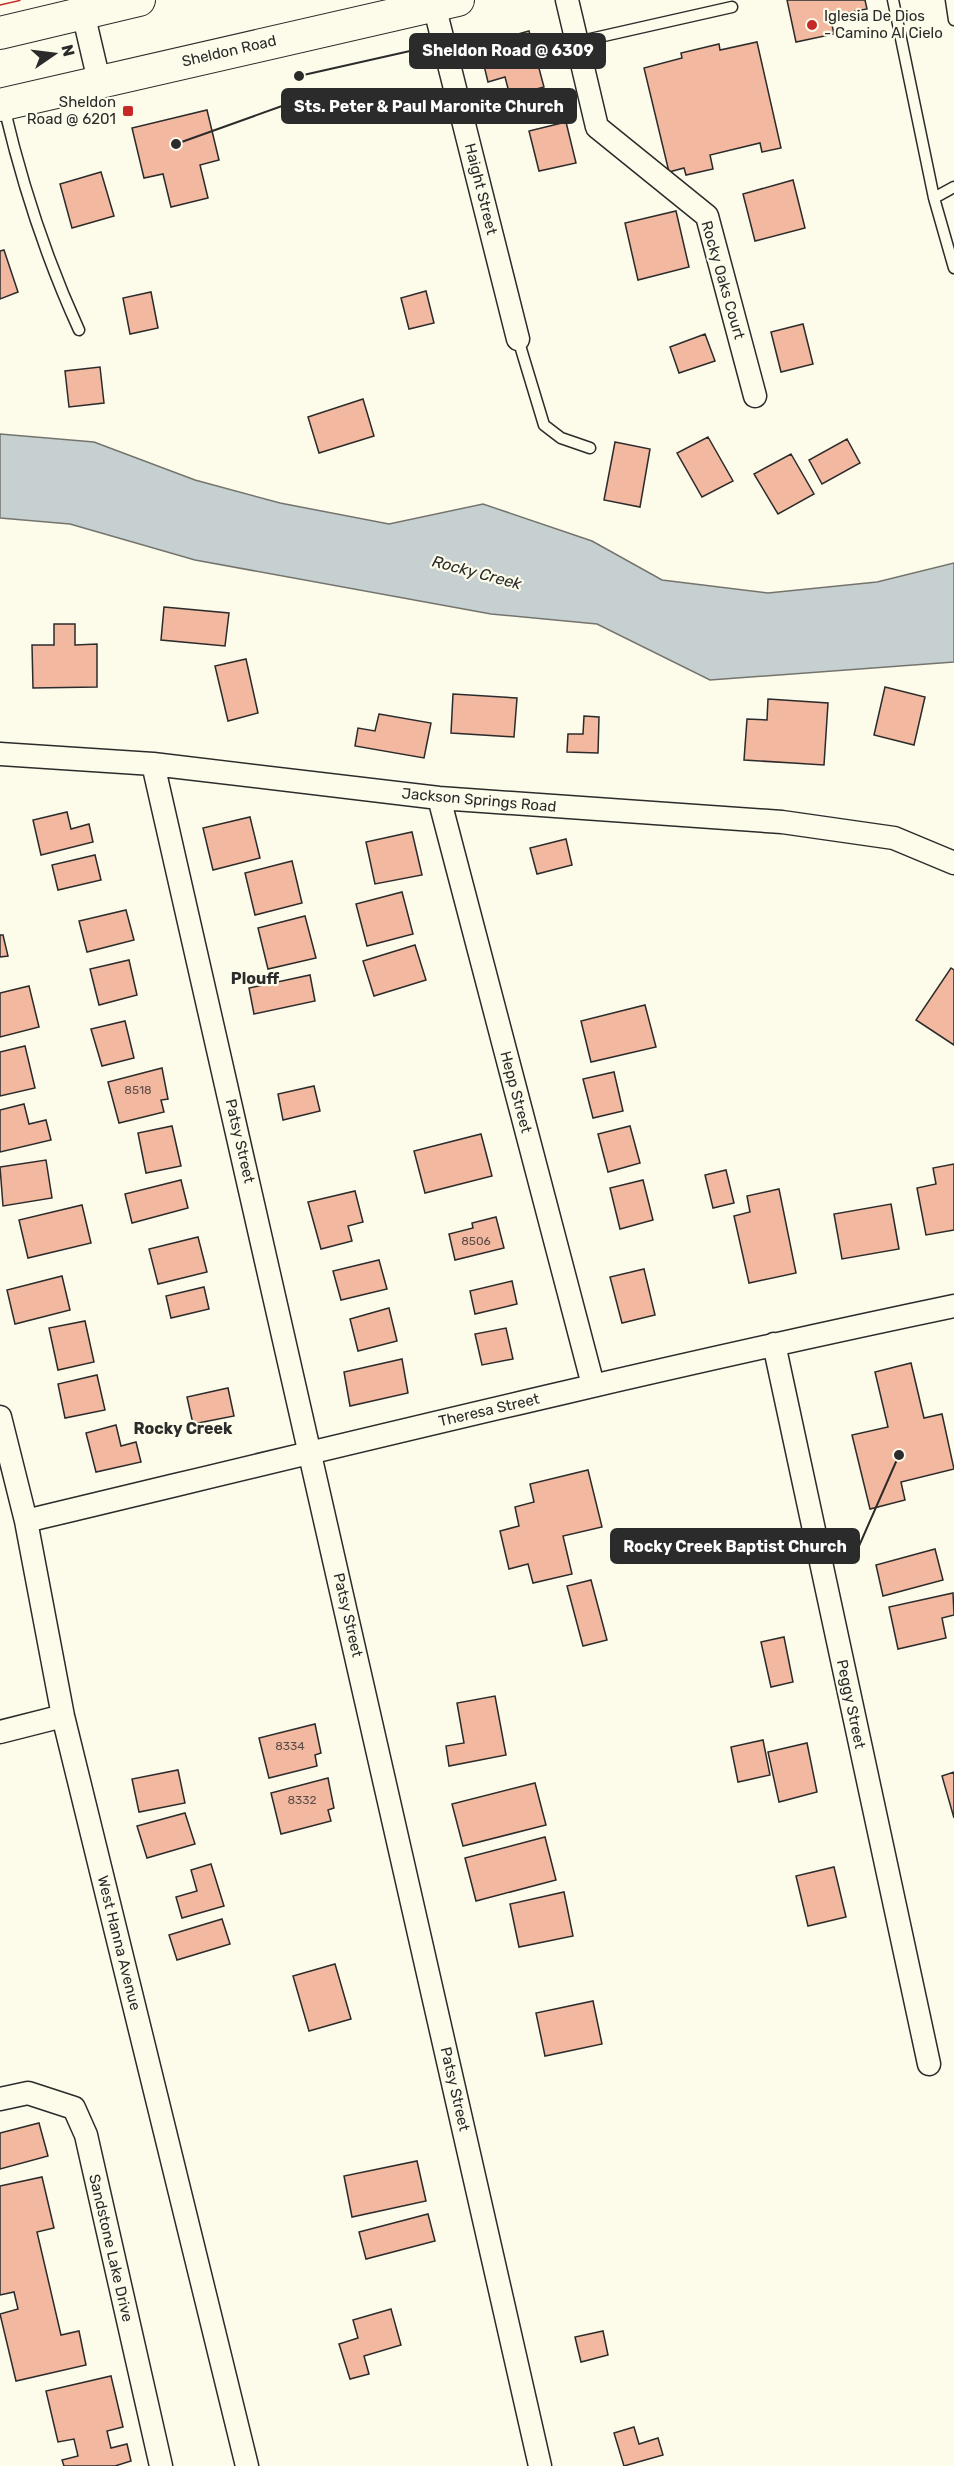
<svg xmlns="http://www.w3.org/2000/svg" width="954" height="2466" viewBox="0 0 954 2466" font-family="Rubik,sans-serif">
<rect width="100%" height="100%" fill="#fdfbea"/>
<path fill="#c7d0d0" stroke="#74746e" stroke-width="1.5" d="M0,434L94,442L195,480L280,503L389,524L483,504L592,541L662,580L768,593L877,582L954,563V662L710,680L597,624L491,614L195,560L70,524L0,518Z"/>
<path fill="#f2b8a0" stroke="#2b2b2b" stroke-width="1.5" d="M787,0H865L867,9L830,16L834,34L796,42Z
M529,31L544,87L510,96L505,77L488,82L479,45Z
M757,42L781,148L762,152L760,143L710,155L713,169L686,175L684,168L669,172L644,68L682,58L681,53L719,44L720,50Z
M207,110L219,160L200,165L208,198L171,207L163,174L144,178L132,128Z
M566,122L576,163L539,171L529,131Z
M101,172L114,216L72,228L60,184Z
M793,180L805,228L755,241L743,194Z
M676,211L689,267L638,280L625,223Z
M4,250L18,292L0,299V251Z
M426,291L434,323L409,329L401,298Z
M151,292L158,328L130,334L123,298Z
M803,324L813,364L781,372L771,332Z
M705,334L715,361L679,373L670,347Z
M100,367L104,403L69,407L65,371Z
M363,399L374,436L319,453L308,417Z
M708,437L733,481L702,497L677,453Z
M847,439L860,463L822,484L809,460Z
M615,442L650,449L640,507L604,500Z
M791,454L814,494L778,514L754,474Z
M164,607L229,613L225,646L161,640Z
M54,624H75V645L97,644V687L33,688L32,645H54Z
M246,659L258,713L228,721L215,666Z
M885,687L925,697L914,745L874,735Z
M453,694L517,698L514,737L451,733Z
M768,699L828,703L824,765L744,760L747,719L767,720Z
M379,714L431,723L424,758L355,746L358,728L375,731Z
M584,716L599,717L598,753L567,752L568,734H583Z
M67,812L71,829L89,824L93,842L41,855L33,820Z
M250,817L260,858L213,870L203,828Z
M412,832L422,875L375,884L366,842Z
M566,839L572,865L537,874L530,848Z
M95,855L101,880L58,890L52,865Z
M292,861L302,903L255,915L245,873Z
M402,892L413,934L367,946L356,904Z
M126,910L134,940L87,952L79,921Z
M305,916L316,958L268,969L258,928Z
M0,935H3L8,956L0,957Z
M415,945L426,980L374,996L363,961Z
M129,960L137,995L99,1005L90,969Z
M951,968L954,970V1045L916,1020Z
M310,975L315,1001L254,1014L249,988Z
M29,986L39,1027L0,1037V993Z
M645,1005L656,1047L591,1062L581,1021Z
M125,1021L134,1058L102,1066L91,1029Z
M25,1046L35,1088L0,1096V1052Z
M162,1068L168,1099L161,1100L164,1112L119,1123L108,1082Z
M614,1072L623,1111L593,1118L583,1079Z
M314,1086L320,1111L283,1120L278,1094Z
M24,1104L29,1124L46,1120L51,1140L0,1152V1110Z
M172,1126L181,1166L146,1173L138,1133Z
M630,1126L640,1163L608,1172L598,1134Z
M481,1134L492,1176L425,1193L414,1151Z
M46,1160L52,1198L3,1206L0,1167Z
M954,1164V1230L926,1235L917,1188L936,1184L933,1168Z
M726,1170L734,1203L713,1208L705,1175Z
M181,1180L188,1208L132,1223L125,1194Z
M643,1180L653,1220L620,1229L610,1188Z
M779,1189L796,1273L749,1283L734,1216L750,1212L747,1196Z
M355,1191L363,1222L348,1226L352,1241L321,1249L308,1202Z
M891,1204L899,1249L842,1259L834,1214Z
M82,1205L91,1243L28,1258L19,1220Z
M496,1217L504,1248L455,1260L449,1234L473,1228L472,1223Z
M198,1237L207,1272L158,1284L149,1249Z
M379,1260L387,1289L341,1300L333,1271Z
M644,1269L655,1315L622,1323L610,1277Z
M62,1276L70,1310L15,1324L7,1290Z
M512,1281L517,1304L475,1314L470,1291Z
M204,1287L209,1309L171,1318L166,1296Z
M389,1308L397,1341L358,1351L350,1319Z
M85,1321L94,1362L58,1370L49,1328Z
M506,1328L513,1359L482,1365L475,1334Z
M402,1359L408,1393L350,1406L344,1372Z
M911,1363L924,1418L942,1414L954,1469L901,1482L905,1500L870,1509L852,1435L888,1427L875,1372Z
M97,1375L105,1410L65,1418L58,1384Z
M228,1388L234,1416L193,1424L187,1397Z
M116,1425L121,1446L136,1442L141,1462L96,1472L86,1433Z
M588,1470L602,1527L563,1536L572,1574L533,1583L528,1564L509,1569L500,1531L519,1526L515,1507L534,1502L530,1484Z
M935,1549L943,1580L883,1596L876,1565Z
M591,1580L607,1640L583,1646L567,1586Z
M953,1593L954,1615L942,1618L946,1638L898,1649L889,1607Z
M784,1637L793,1682L771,1687L761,1642Z
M495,1696L506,1755L449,1766L446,1746L464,1743L457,1703Z
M315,1724L321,1753L315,1755L317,1766L269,1778L259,1738Z
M763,1740L770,1775L738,1782L731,1747Z
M807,1743L817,1792L779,1802L768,1752Z
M178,1770L185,1803L139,1812L132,1779Z
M954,1772V1818L942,1776Z
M328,1778L334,1808L328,1810L331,1821L281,1834L271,1793Z
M535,1783L546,1825L463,1846L452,1804Z
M185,1813L195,1844L147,1858L137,1826Z
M545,1837L556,1880L476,1901L465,1858Z
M211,1864L224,1906L182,1918L176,1897L197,1891L191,1870Z
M834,1867L846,1917L808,1926L796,1876Z
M564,1892L573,1936L519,1947L510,1904Z
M222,1919L230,1944L177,1960L169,1935Z
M335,1964L351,2019L309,2031L293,1976Z
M593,2001L602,2044L545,2056L536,2013Z
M39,2123L48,2156L0,2169V2133Z
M417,2161L426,2201L352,2217L344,2176Z
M42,2177L54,2228L37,2232L61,2335L79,2331L86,2365L16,2381L0,2314L18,2309L14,2292L0,2295V2186Z
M428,2214L435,2241L366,2259L359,2232Z
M391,2309L401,2345L364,2356L369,2374L350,2379L339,2344L358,2338L353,2320Z
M603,2331L608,2355L581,2362L575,2337Z
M111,2376L123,2427L107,2431L111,2448L127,2444L131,2461L115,2466H64L62,2460L78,2456L74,2439L58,2442L46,2391Z
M634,2427L639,2444L658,2438L663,2455L624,2466L614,2433Z"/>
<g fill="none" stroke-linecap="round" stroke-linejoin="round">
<g stroke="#2b2b2b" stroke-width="13">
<path id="lane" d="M893,0L934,198L954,187
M951,0L954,20
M577,42L732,7
M4,107C22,184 46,258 79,330
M934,198L954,268
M518,339L544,425L561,438L590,448"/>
</g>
<g stroke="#2b2b2b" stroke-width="25">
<path id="street" d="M80,0L99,81
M567,0L597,127L707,216L755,396
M434,5L518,339
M0,754L153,764L439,798L782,822L894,838L954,863
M153,764L540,2466
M439,798L593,1385
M774,1344L929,2064
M0,1417L26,1521L63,1716L247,2466
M26,1521C335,1447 643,1371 954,1306
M0,1732L63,1716
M0,2099L28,2093L74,2108L86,2135L161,2466"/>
</g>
<g stroke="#2b2b2b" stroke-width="34">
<path id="secondary" d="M0,33L139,0
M0,105L458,0"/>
</g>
<use href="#lane" stroke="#fdfbea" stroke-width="10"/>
<use href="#street" stroke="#fdfbea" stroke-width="22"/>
<use href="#secondary" stroke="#fdfbea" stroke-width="32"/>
<path stroke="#c62828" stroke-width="1.5" stroke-dasharray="21 4.5 3 4.5" stroke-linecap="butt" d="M0,5L22,0"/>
</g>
<g fill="#c62828" stroke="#fdfbea" stroke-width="2">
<circle cx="812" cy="25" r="6"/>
<rect x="122" y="105" width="12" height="12" rx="3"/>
</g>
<g text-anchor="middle" stroke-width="4.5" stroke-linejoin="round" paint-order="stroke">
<g font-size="12" fill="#5d4e48">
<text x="138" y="1094">8518</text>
<text x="476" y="1245">8506</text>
<text x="290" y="1750">8334</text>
<text x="302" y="1804">8332</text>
</g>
<g font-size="15" fill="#2b2b2b" stroke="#fdfbea" text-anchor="start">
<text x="824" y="21">Iglesia De Dios<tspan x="824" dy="17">- Camino Al Cielo</tspan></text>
<text x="116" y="107" text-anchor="end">Sheldon<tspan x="116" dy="17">Road @ 6201</tspan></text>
</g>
<g font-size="15" fill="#2b2b2b" stroke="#fdfbea">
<text transform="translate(229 51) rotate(-13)" y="5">Sheldon Road</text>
<text transform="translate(481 189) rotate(76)" y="5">Haight Street</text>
<text transform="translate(723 280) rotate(74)" y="5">Rocky Oaks Court</text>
<text transform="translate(479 800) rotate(5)" y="5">Jackson Springs Road</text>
<text transform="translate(516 1092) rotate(75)" y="5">Hepp Street</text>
<text transform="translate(240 1141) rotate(77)" y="5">Patsy Street</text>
<text transform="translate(489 1410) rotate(-13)" y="5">Theresa Street</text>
<text transform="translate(348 1615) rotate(77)" y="5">Patsy Street</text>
<text transform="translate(851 1704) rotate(78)" y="5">Peggy Street</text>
<text transform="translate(119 1943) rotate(76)" y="5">West Hanna Avenue</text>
<text transform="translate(455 2089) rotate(77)" y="5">Patsy Street</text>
<text transform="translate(111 2248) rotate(77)" y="5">Sandstone Lake Drive</text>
</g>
<g font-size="16" font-style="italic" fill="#2b2b2b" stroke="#fdfbea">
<text transform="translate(477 572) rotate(15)" y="6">Rocky Creek</text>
</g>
<g font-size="16" font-weight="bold" fill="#2b2b2b" stroke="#fdfbea">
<text x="255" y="984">Plouff</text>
<text x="183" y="1434">Rocky Creek</text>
</g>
</g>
<path fill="none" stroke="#2b2b2b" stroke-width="2" d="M299 76L410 51M176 144L282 106M899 1455L859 1546"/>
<g fill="#2b2b2b" stroke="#fdfbea" stroke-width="2">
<circle cx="299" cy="76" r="6"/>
<circle cx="176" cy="144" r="6"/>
<circle cx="899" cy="1455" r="6"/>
</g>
<g fill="#2b2b2b" stroke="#2b2b2b" stroke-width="2">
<rect x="410" y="34" width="195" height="34" rx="6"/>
<rect x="282" y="89" width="294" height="34" rx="6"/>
<rect x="611" y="1529" width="248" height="34" rx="6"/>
</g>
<g font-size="16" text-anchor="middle" font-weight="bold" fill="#fff">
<text x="508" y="56">Sheldon Road @ 6309</text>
<text x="429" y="112">Sts. Peter &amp; Paul Maronite Church</text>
<text x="735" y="1552">Rocky Creek Baptist Church</text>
</g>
<g transform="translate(54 54) rotate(76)" stroke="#fdfbea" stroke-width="4.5" paint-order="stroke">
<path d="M0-4.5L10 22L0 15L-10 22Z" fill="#2b2b2b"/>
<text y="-9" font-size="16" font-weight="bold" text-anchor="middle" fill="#2b2b2b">N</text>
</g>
</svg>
